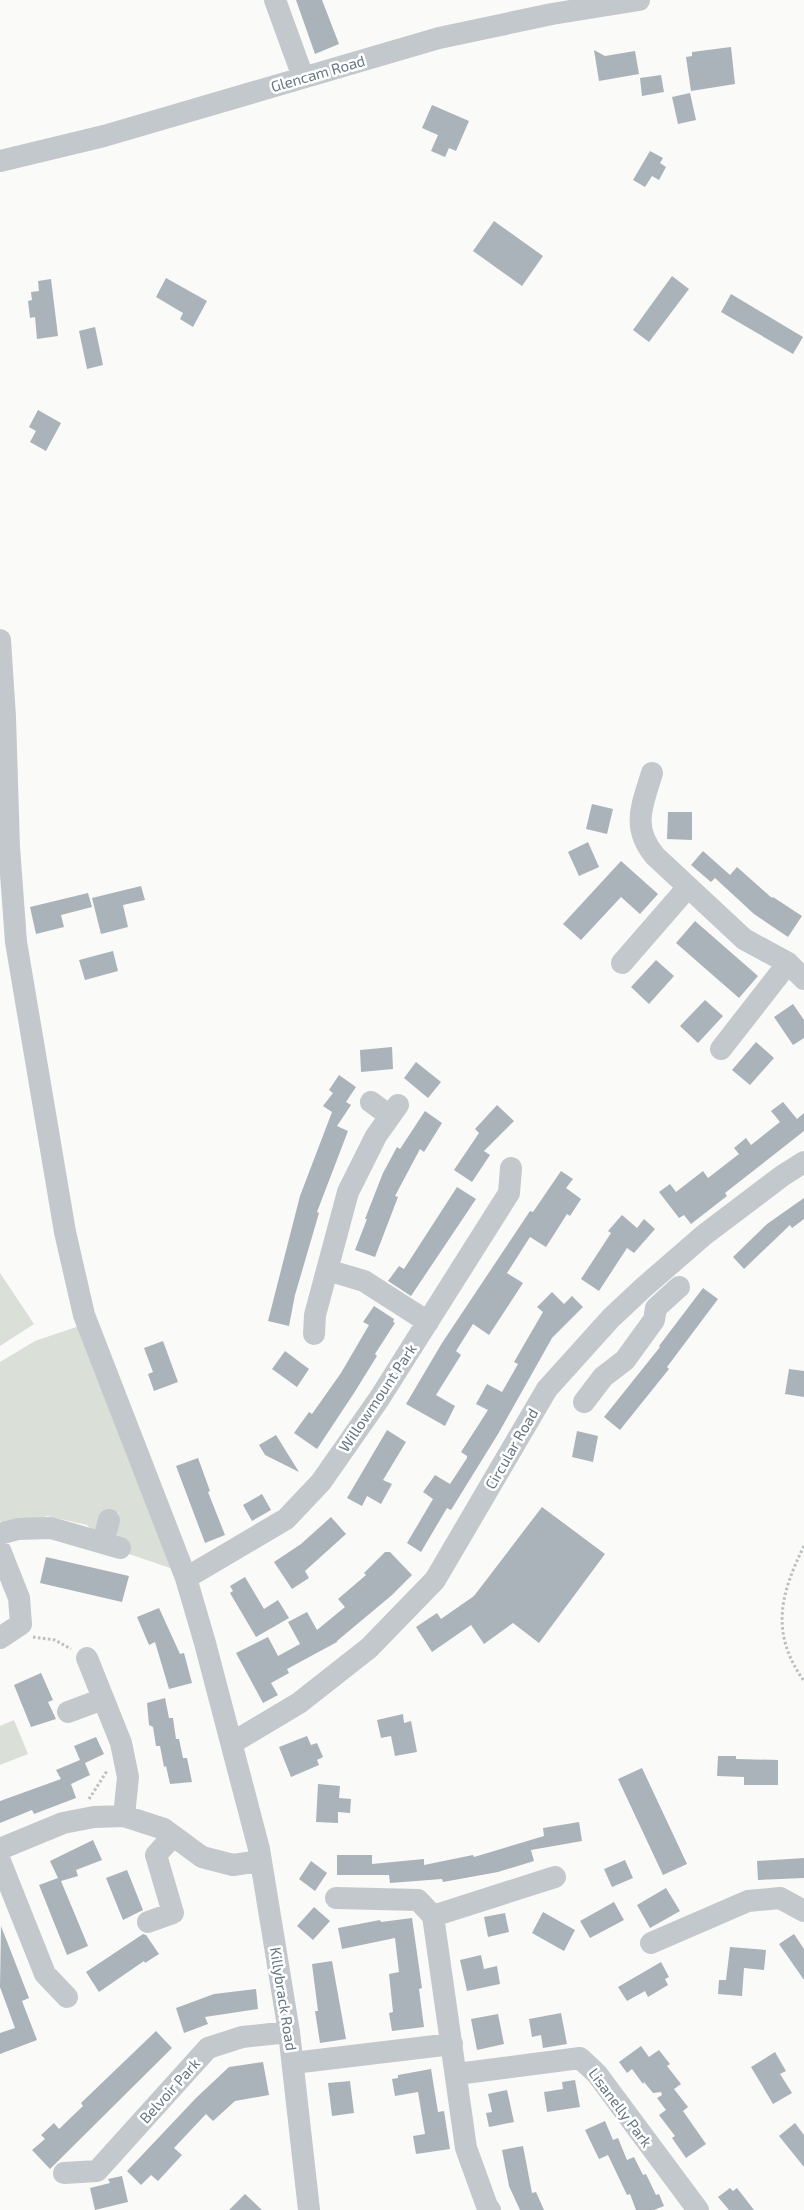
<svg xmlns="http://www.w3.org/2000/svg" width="804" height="2210" viewBox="0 0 804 2210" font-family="'Exo 2',sans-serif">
<rect width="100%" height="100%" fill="#fafaf8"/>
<path fill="#dadfd7" d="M0,1273L34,1324L0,1346Z
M82,1325L173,1569L129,1554L114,1538L119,1513L106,1510L94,1532L87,1525L47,1516L40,1520L5,1525L0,1521V1362L35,1341Z
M14,1720L28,1754L0,1765V1726Z"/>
<path fill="#aab3b9" d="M296,0H322L339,44L315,54Z
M731,47L735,84L691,91L686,57L692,56V52Z
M594,50L605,56L635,51L639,74L599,81Z
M661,75L664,92L642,96L640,78Z
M690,93L696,120L678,124L672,97Z
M432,105L469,121L456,151L449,148L445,157L431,151L438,135L422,128Z
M650,151L663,158L660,163L666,167L659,180L652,176L645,187L633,180Z
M494,221L543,256L522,286L473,251Z
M672,276L689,289L649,342L633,330Z
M166,278L207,301L193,327L180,319L183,313L156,297Z
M51,279L58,336L37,339L35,317L30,318L28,301L32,300L31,292L39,291L38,281Z
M731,294L803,337L793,354L721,312Z
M95,327L103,365L87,369L79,331Z
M38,410L61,423L46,451L30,442L36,431L29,427Z
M592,804L613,809L607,834L586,829Z
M668,812H692V840L667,839Z
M588,842L599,867L579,876L568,852Z
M703,851L730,875L737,867L772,898L773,897L802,916L788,937L754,914L715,878L711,882L691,865Z
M621,861L658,894L640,914L621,897L581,940L563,924Z
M141,886L145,900L123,905L128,927L101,934L92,898Z
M88,893L92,907L61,915L64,927L36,934L30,907Z
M695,921L758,976L739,998L676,943Z
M113,951L118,971L85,980L79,960Z
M656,960L674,976L649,1004L631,987Z
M705,1000L723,1016L698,1043L680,1026Z
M793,1004L804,1020V1038L793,1045L774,1017Z
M756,1042L774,1058L750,1085L732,1070Z
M392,1047L393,1069L361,1072L360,1050Z
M416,1062L441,1082L428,1098L404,1078Z
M339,1075L356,1087L346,1102L351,1105L337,1126L348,1131L317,1212L319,1213L295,1295L289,1326L268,1321L300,1196L332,1112L323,1106L333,1093L329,1090Z
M783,1102L797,1119L804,1113V1131L725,1193L727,1196L691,1224L684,1215L679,1218L659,1192L670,1184L676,1192L703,1171L708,1178L739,1154L734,1148L746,1138L751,1145L780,1122L771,1111Z
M497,1105L514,1121L484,1151L490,1155L472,1182L454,1170L479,1133L475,1129Z
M425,1111L442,1123L424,1152L420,1149L395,1196L398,1197L375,1257L355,1250L367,1219H365L383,1173L397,1147L400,1149Z
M561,1171L573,1179L566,1188L581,1199L570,1216L567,1214L546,1247L530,1237L507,1273L523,1283L489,1335L473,1324L456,1351L461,1355L436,1395L455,1406L445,1426L406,1404L442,1343L530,1211L533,1212Z
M457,1187L476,1199L411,1296L388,1281L399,1266L404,1269Z
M804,1198V1219L792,1228L790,1225L744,1269L733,1257L767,1224Z
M622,1215L637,1228L644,1219L655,1229L634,1253L627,1248L599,1291L581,1279L611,1233L608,1231Z
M703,1288L718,1299L667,1367L669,1369L620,1430L604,1417L660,1347L659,1346Z
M552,1292L564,1304L572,1296L583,1307L552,1338L498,1434L451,1510L447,1508L421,1552L407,1543L433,1499L423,1492L435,1475L450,1484L467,1458V1456L461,1452L488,1410L476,1404L487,1384L502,1392L518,1364L514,1362L543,1312L537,1307Z
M374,1306L394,1319L393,1322L395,1323L375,1354L377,1356L354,1393L317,1449L294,1433L309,1412L312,1414L341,1373L369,1325L363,1322Z
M163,1341L178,1382L154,1391L148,1374L153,1372L144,1348Z
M285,1351L309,1369L297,1387L272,1369Z
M789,1369L804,1371V1397L785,1394Z
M387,1430L406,1442L383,1480L392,1484L381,1504L367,1496L362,1506L347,1498Z
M577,1431L598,1436L593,1462L572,1457Z
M276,1435L299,1472L265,1455L259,1445Z
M198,1458L210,1491L208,1492L225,1535L205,1543L176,1466Z
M262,1494L271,1510L252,1521L243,1505Z
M542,1507L605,1554L539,1643L513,1623L484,1644L471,1625L432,1652L416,1627L437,1613L441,1619L474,1596Z
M331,1517L346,1534L305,1571L309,1578L292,1589L274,1562L301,1544Z
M385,1552H390L412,1575L392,1595L337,1641V1642L287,1669L289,1673L271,1683L278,1695L263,1703L236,1653L268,1637L278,1656L300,1644L288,1622L307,1612L317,1630L345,1607L338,1599L366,1575L364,1573Z
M46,1557L129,1576L122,1602L40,1583Z
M245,1577L264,1609L278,1600L289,1618L256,1637L230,1593L233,1591L230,1586Z
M159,1608L180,1654L184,1653L192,1683L169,1689L155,1642L149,1645L137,1617Z
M41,1673L53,1700L48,1702L56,1719L31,1727L14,1685Z
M165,1698L169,1718H173L176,1739H179L183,1758H187L192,1782L170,1784L166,1766L164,1767L160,1746H156L153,1727L149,1725L147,1703Z
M403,1714L404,1723L411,1721L417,1752L395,1756L391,1736L381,1738L377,1720Z
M307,1736L311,1745L317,1743L323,1757L317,1760L319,1765L291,1777L279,1747Z
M96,1737L104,1754L85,1763L90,1775L71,1784L76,1798L34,1814L32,1810L0,1823V1801L61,1779L56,1770L80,1760L74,1746Z
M718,1756H736V1759L778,1760V1785H744V1777L717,1776Z
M642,1768L687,1864L663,1875L618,1779Z
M318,1784L340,1786L339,1798L351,1799L350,1813L338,1812V1823L316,1822Z
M579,1822L582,1841L531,1850L534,1861L498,1872L443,1882L442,1879L390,1883L389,1875H337V1855H372V1864L424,1859V1865L473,1855L474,1857L544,1836L543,1828Z
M93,1840L102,1860L76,1870L78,1876L61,1881L88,1946L67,1955L39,1885L58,1878L50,1861Z
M804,1858V1878L758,1880L757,1861Z
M625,1860L633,1878L612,1887L604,1869Z
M311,1861L327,1873L315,1891L299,1879Z
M127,1870L143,1910L123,1920L106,1878Z
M666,1888L680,1911L650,1928L637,1905Z
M614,1902L624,1920L590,1938L580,1921Z
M314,1907L330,1921L313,1940L297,1926Z
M543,1912L575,1930L564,1951L532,1933Z
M505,1913L509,1932L488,1937L484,1917Z
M412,1918L422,1988L419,1989L424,2027L392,2031L389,2013L393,2012L389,1974L399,1972L395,1938L342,1949L338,1928L380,1920L381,1922Z
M1,1926L29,1998L22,2001L37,2040L0,2054V2033L15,2028L0,1987Z
M143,1934L146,1935L159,1954L145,1963L144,1961L99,1992L86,1972Z
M794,1934L804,1949V1980L779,1944Z
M730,1947L766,1950L764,1970L744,1968L742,1996L718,1994L719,1980H726Z
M481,1955L484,1969L497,1966L500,1984L467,1991L460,1960Z
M332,1961L346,2039L320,2043L315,2011H318L312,1964Z
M661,1962L669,1977L665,1979L668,1985L648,1997L645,1991L627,2001L618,1987Z
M256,1989L258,2009L205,2017L208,2024L184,2033L176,2008L214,1994Z
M561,2013L567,2044L543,2048L541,2035L532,2037L529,2019Z
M498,2014L504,2044L477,2050L471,2019Z
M156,2031L172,2048L50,2169L32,2150L45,2139L41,2135L54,2123L59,2129L83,2106L81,2103Z
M641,2046L649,2057L659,2050L670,2064L667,2066L681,2084L674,2089L688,2107L683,2111L706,2144L686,2158L672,2138L675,2136L659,2115L666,2110L657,2098L662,2095L661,2092L653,2093L644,2082L643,2084L632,2069L627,2073L619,2062Z
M775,2052L786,2071L780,2074L792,2093L773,2104L751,2067Z
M263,2062L269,2095L235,2101L213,2121L206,2114L174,2148L182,2155L158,2181L151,2175L141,2185L127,2171L196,2098L229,2067Z
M431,2069L438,2112L444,2111L450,2149L416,2154L413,2136L425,2134L418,2092L395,2096L392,2079L398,2078V2075Z
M575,2080L580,2107L547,2112L544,2092L563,2089L562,2082Z
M350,2081L354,2113L332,2116L328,2083Z
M507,2090L514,2122L489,2127L486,2113L492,2112L488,2094Z
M605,2121L613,2140L618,2138L627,2160L634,2157L643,2175L646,2174L656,2195L659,2194L664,2206L654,2210H636L630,2194L627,2195L608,2155L599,2159L585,2130Z
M795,2123L804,2135V2167L779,2136Z
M523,2146L532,2193L536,2192L544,2210H520L509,2186L502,2150Z
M122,2176L128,2202L95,2210L90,2188L110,2183L108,2179Z
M730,2188L733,2191L737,2188L754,2210H729L718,2197Z
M245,2194L262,2210H229Z"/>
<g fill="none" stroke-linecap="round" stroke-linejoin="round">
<path stroke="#bbbfc2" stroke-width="3" stroke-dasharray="2.5 2.5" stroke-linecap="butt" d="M804,1546C780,1595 770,1633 804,1681
M33,1637L55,1640L71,1649
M89,1799L107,1771"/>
<path stroke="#c3c8cc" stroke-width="22" d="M275,0L303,77
M0,161L104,136L439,38L552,14L639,0
M0,640L5,717L9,847L16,942L65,1232L84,1315L186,1578L205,1643L259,1849L289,2032L309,2210
M652,773C642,806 631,827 655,856L744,939L788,963L804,979
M622,963L688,887
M721,1049L788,963
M371,1102L390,1116
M327,1270L364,1281L428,1322
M314,1334L315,1315L348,1192L376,1136L398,1105
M584,1402L603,1377L625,1360L654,1320L656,1308L679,1287
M0,1534L18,1529L51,1528L120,1548
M103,1543L109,1520
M0,1550L19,1598L21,1624L0,1638
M186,1578L286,1519L321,1482L379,1399L509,1193L511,1168
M87,1658L121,1743L128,1777L124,1816
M68,1712L103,1699
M232,1743L299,1703L369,1648L435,1580L547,1389L611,1318L643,1288L704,1235L782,1176L804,1162
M0,1849L63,1823L94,1817L124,1816L164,1829L202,1857L233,1865L261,1861
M0,1861L45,1974L67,1997
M336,1898L418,1900L433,1916
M433,1916L466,2148L487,2206L490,2210
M433,1916L555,1877
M148,1922L173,1913L156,1855L173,1836
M651,1943L748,1901L780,1898L804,1911
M293,2063L452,2044
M457,2074L580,2058L597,2074L698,2210
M64,2173L97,2171L208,2048L242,2037L289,2032"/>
</g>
<g text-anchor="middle" stroke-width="5" stroke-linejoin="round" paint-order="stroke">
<g font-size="15" fill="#657683" stroke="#fff">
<text transform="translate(318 74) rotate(-16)" y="5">Glencam Road</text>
<text transform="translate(378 1398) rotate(-56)" y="5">Willowmount Park</text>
<text transform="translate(512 1449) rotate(-60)" y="5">Circular Road</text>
<text transform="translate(283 1999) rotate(81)" y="5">Killybrack Road</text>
<text transform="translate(170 2091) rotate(-48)" y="5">Belvoir Park</text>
<text transform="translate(620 2108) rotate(53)" y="5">Lisanelly Park</text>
</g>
</g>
</svg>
